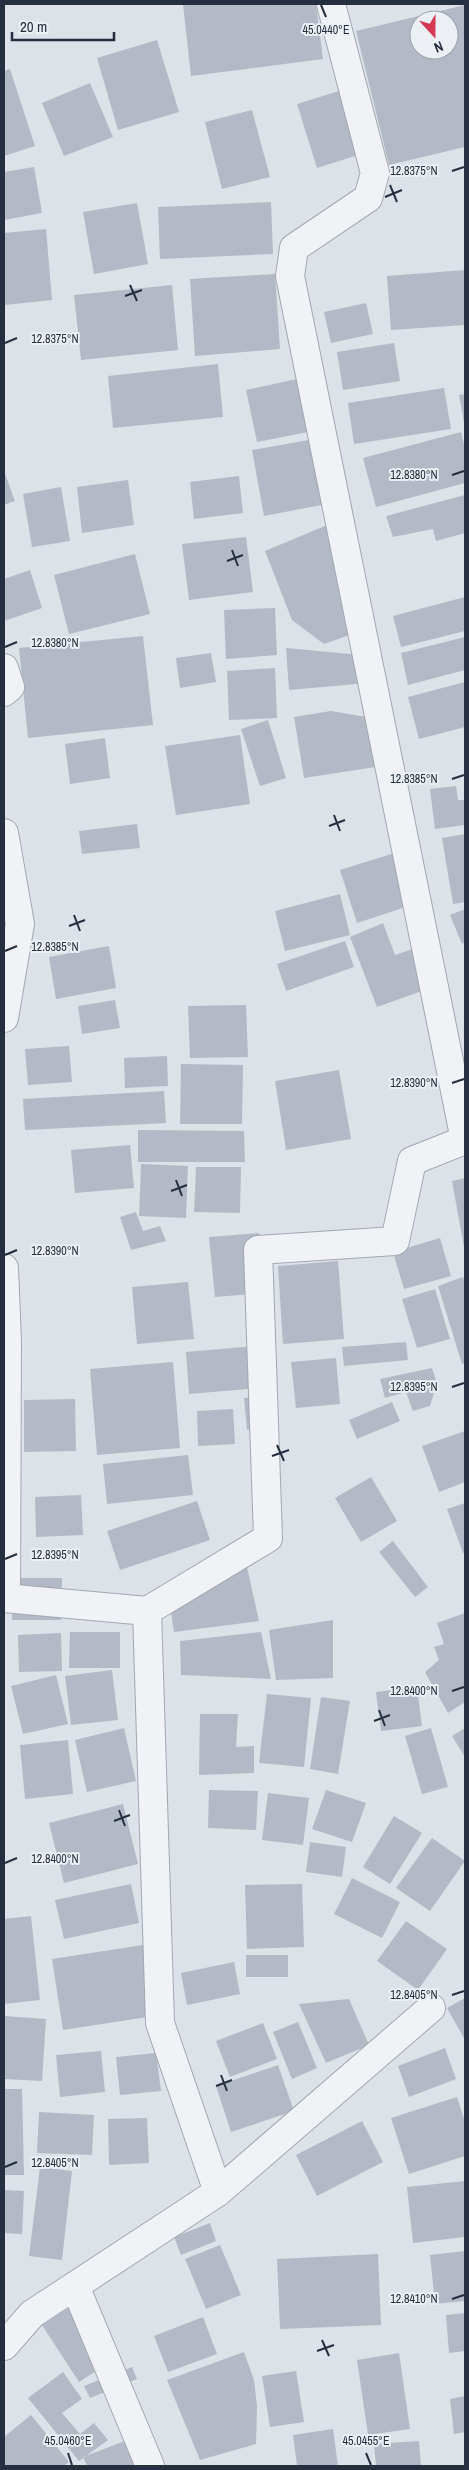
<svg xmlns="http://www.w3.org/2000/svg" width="469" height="2470" viewBox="0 0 469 2470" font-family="'Archivo Narrow',sans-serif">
<rect width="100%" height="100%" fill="#dde1e8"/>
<path fill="#b4bac5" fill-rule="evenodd" d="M183,4H316L323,59L191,76Z
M465,5V147L389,165L356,31ZM419,20H449V50H419Z
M157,40L179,112L118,130L97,58Z
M10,69L35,146L4,156V71Z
M90,83L113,137L64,156L42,103Z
M339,91L358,155L317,168L297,104Z
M252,110L270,177L222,189L205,122Z
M34,167L42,213L4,220V172Z
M271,202L273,254L160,259L158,207Z
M137,203L148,264L94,274L83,212Z
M46,229L52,300L5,305L4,233Z
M465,270V325L391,330L387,276Z
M275,274L280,349L195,356L190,279Z
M172,285L178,350L81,360L74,295Z
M366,303L373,334L331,343L324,312Z
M394,343L400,381L343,390L337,352Z
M218,364L223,417L113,428L108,376Z
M302,378L313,431L257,442L246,390Z
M444,388L451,429L354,444L348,403Z
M465,394V422H464L459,395Z
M461,432L465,449V483L376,507L363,458Z
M320,438L332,503L264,516L252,450Z
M4,471L15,501L4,505Z
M239,476L243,513L194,519L190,482Z
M128,480L134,525L82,533L77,487Z
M61,487L70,541L32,547L23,494Z
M465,495V533L436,541L433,529L393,537L386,516Z
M337,521L361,631L324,644L292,620L265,551Z
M246,537L253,592L189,600L182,544Z
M135,554L150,614L69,634L54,575Z
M30,570L42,608L4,621V579Z
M465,597V631L401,647L393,616Z
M275,608L277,655L226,659L224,610Z
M143,636L153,725L28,738L19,648Z
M465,637V670L408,685L401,653Z
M286,648L361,655L368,683L289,690Z
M211,653L216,682L180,688L176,658Z
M275,668L277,718L229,720L227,671Z
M465,682V727L419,739L408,697Z
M331,711L378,719L382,766L304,778L294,717Z
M268,720L286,778L260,786L241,729Z
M240,735L250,804L176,815L165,746Z
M105,738L110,778L70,784L65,744Z
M456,786L458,800H465V825L435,829L430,789Z
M137,824L140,848L82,854L79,831Z
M465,834V902L453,904L442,838Z
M401,851L418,903L357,923L340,870Z
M340,894L350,935L285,951L275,911Z
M465,909V942L462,944L450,915Z
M383,923L395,955L421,946L436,986L377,1007L350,937Z
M345,941L354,967L286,991L277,964Z
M109,946L116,988L56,999L49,957Z
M115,1000L120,1028L82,1034L78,1006Z
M246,1005L248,1057L190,1058L188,1006Z
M69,1046L72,1082L28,1085L25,1049Z
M167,1056L168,1086L125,1088L124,1058Z
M181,1064L243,1065L242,1124H180Z
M339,1070L351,1139L286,1150L275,1081Z
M164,1091L166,1123L25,1130L23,1099Z
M138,1130L244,1131L245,1162H138Z
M130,1145L134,1188L75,1193L71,1150Z
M141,1164L188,1166L186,1218L139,1216Z
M196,1167H241L240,1213L194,1212Z
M465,1178V1247H464L452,1181Z
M136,1212L143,1231L160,1226L166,1241L131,1250L120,1217Z
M259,1233L264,1293L215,1297L209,1237Z
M440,1238L451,1276L404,1289L393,1252Z
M338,1261L344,1339L283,1344L278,1266Z
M463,1277L465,1284V1363L462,1364L438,1286Z
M188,1282L194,1339L137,1344L132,1287Z
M435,1289L450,1339L417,1348L402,1299Z
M406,1342L408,1360L344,1366L342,1347Z
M255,1346L259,1388L189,1394L186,1352Z
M336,1358L340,1404L296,1408L291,1362Z
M173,1362L180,1448L97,1455L90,1369Z
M432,1368L437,1383L430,1406L413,1411L406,1392L385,1398L380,1379Z
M264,1396L266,1429L247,1430L244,1398Z
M75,1399L76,1451L24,1452V1400Z
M392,1402L400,1421L357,1439L349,1420Z
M233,1409L235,1444L198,1446L197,1411Z
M465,1431V1482L439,1492L422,1446Z
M188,1455L193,1495L107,1504L103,1464Z
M371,1477L397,1521L361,1542L335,1498Z
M81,1495L83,1535L36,1537L35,1497Z
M197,1501L210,1540L120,1570L107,1531Z
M465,1503V1552L463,1553L447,1509Z
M393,1541L428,1587L415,1597L379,1552Z
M247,1567L259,1621L174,1632L170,1605Z
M12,1578H62L61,1620H12Z
M465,1613V1702L448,1713L425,1672L439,1660L434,1647L444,1644L437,1623Z
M333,1620V1678L276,1680L269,1630Z
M70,1632H120V1668H69Z
M261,1632L271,1679L181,1675L180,1641Z
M61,1633L62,1671L19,1672L18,1635Z
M112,1670L118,1720L71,1725L65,1676Z
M56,1675L68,1724L23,1734L11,1686Z
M417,1687L422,1726L381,1731L376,1692Z
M267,1694L311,1698L304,1767L259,1763Z
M321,1697L350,1701L338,1774L310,1769Z
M200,1714H238L236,1747L254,1746V1773L199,1775Z
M124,1728L136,1781L87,1792L75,1740Z
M431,1728L448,1787L422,1794L405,1736Z
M465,1728V1757L452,1736Z
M68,1740L73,1794L25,1799L20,1745Z
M209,1790L258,1791L256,1830L208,1828Z
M326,1790L366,1803L352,1842L312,1829Z
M268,1793L309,1798L303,1845L262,1840Z
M123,1804L138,1864L64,1883L49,1823Z
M394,1816L422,1833L390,1884L363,1867Z
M432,1838L465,1861L430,1911L396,1888Z
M310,1842L346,1847L342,1877L306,1872Z
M352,1878L400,1902L382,1938L334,1914Z
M131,1884L139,1923L64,1939L55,1900Z
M302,1884L304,1947L247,1949L245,1885Z
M31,1916L40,2000L4,2004V1919Z
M406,1921L447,1949L418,1990L377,1961Z
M143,1945L154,2016L63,2030L52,1959Z
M246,1955H288V1977H246Z
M234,1962L240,1994L187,2005L181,1973Z
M465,1998V2040L447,2008Z
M349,1999L369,2045L326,2063L299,2004Z
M4,2016L46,2019L42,2081L4,2079Z
M298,2022L317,2068L292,2079L273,2032Z
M263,2023L277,2059L230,2077L216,2041Z
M445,2048L456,2079L409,2097L398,2066Z
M101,2051L105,2092L60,2097L56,2055Z
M156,2053L161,2091L120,2095L116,2057Z
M278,2065L294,2111L231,2132L216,2086Z
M4,2089H22L24,2175H4Z
M457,2097L465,2122V2156L409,2174L391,2118Z
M39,2112L94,2115L92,2155L37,2153Z
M147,2118L149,2163L109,2165L108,2119Z
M362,2121L383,2162L317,2196L296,2155Z
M40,2167L72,2171L62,2260L29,2256Z
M465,2181V2237L413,2243L407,2187Z
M4,2190L24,2191L22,2234L4,2233Z
M210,2223L216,2241L181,2255L174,2237Z
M220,2245L241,2295L206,2309L185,2259Z
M465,2251V2301L435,2304L430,2255Z
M378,2254L381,2325L280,2329L277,2259Z
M83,2299L119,2356L79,2382L42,2325Z
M465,2313V2351L449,2353L446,2315Z
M203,2317L217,2354L168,2372L154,2336Z
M244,2352L254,2380L257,2406L256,2444L200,2460L167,2380Z
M399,2353L410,2429L368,2435L357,2360Z
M132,2367L137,2379L90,2398L84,2386Z
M296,2371L304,2422L270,2427L262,2376Z
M63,2372L82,2399L62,2413L80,2434L94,2423L108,2440L79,2461L28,2398Z
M465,2396V2432L454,2434L450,2399Z
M31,2415L69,2462L64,2466H4V2437Z
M333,2429L338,2466H297L293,2435Z
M143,2434L139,2466H87L83,2457Z
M419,2441L421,2466H376L374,2444Z"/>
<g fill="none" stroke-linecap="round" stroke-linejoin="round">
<g stroke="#a2a8b2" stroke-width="30">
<path id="minor" d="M4,668L10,687L4,692
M4,833L20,924L4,1018
M4,1268L7,1341L6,1598
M4,1598L147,1611
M218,2192L160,2023L147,1611L268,1538L258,1250L395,1241L412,1161L465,1140L290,276L294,248L368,198L375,173L331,4
M75,2286L150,2466
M4,2346L32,2314L218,2192L431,2008"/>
</g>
<use href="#minor" stroke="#f0f2f6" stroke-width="28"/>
</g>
<path fill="none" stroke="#262f3f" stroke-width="2" d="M321,5L326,17M452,171L464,167M390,185L397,202M385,197L402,190M130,285L137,301M125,296L142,290M5,343L17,338M452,475L464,471M232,550L238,566M227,561L243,555M5,647L17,642M452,779L464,775M334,815L340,831M329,826L345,820M74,915L80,931M69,926L85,920M5,951L17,946M452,1083L464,1079M176,1180L182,1196M171,1191L187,1185M5,1255L17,1250M452,1387L464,1383M277,1445L284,1461M272,1456L289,1450M5,1559L17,1554M452,1691L464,1687M379,1710L385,1726M374,1721L390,1715M119,1810L125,1826M114,1821L130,1815M5,1863L17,1858M452,1995L464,1991M221,2075L227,2091M216,2086L232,2080M5,2167L17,2162M452,2299L464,2295M322,2340L329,2356M317,2351L334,2345M68,2453L72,2465M366,2453L371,2465"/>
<g font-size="12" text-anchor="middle" fill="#262f3f" stroke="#ecf0f5" stroke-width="4" stroke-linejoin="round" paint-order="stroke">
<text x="326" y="34">45.0440°E</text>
<text x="414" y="175">12.8375°N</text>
<text x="55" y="343">12.8375°N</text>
<text x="414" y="479">12.8380°N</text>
<text x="55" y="647">12.8380°N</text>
<text x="414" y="783">12.8385°N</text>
<text x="55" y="951">12.8385°N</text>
<text x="414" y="1087">12.8390°N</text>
<text x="55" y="1255">12.8390°N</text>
<text x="414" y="1391">12.8395°N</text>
<text x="55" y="1559">12.8395°N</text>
<text x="414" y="1695">12.8400°N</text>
<text x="55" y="1863">12.8400°N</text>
<text x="414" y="1999">12.8405°N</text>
<text x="55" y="2167">12.8405°N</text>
<text x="414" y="2303">12.8410°N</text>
<text x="68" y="2445">45.0460°E</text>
<text x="366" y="2445">45.0455°E</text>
</g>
<rect width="469" height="2470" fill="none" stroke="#262f3f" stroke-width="10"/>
<g transform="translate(434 35) rotate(159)"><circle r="24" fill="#ecf0f5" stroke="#9da3ac"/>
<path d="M0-4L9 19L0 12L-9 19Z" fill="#d53953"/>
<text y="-8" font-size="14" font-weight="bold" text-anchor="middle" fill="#262f3f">N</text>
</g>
<path d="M12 32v8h102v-8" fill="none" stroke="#262f3f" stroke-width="2.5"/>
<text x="20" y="32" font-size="15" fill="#262f3f" stroke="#ecf0f5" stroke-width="4" paint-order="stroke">20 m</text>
</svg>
